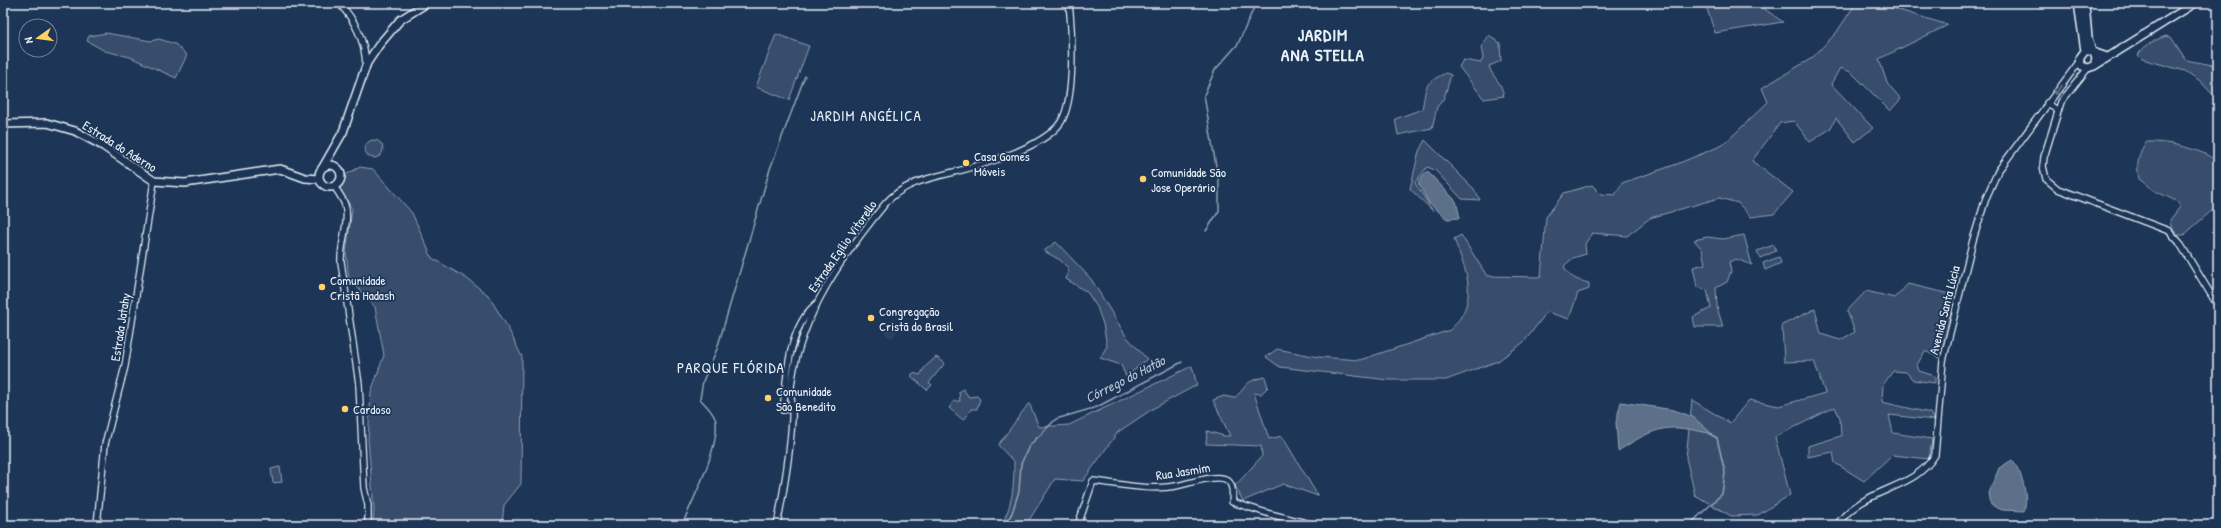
<svg xmlns="http://www.w3.org/2000/svg" width="2221" height="528" viewBox="0 0 2221 528" font-family="'Patrick Hand',sans-serif">
<rect width="100%" height="100%" fill="#1d3557"/>
<filter id="ink" filterUnits="userSpaceOnUse"><feTurbulence type="fractalNoise" baseFrequency=".025" numOctaves="2"/><feDisplacementMap in="SourceGraphic" scale="8" xChannelSelector="R" yChannelSelector="G"/><feConvolveMatrix kernelMatrix="1 2 1 2 8 2 1 2 1" color-interpolation-filters="sRGB"/></filter>
<g filter="url(#ink)">
<path fill="#2a4162" d="M894,321L900,327L892,339L884,333Z"/>
<path fill="#374d6c" stroke="#909fb2" d="M1705,3H1756L1783,22L1715,33Z
M1856,3H1876L1948,25L1879,59L1887,83L1901,99L1890,111L1851,72L1840,68L1831,84L1873,128L1855,142L1836,118L1830,129L1810,142L1794,121L1780,123L1752,161L1793,192L1774,214L1751,217L1738,203L1719,198L1650,218L1627,236L1592,233L1585,244L1586,254L1573,258L1564,266C1569,278 1577,280 1589,283V289L1578,293L1569,319L1547,312L1524,342L1498,361L1446,380H1388L1280,367L1266,357L1277,349L1318,357L1360,360L1450,330C1480,301 1467,273 1454,239L1461,235L1487,276L1541,277L1546,217L1564,193L1592,185L1601,194L1615,195L1622,183L1677,164L1723,145L1768,102L1762,88L1812,58L1836,33Z
M106,33L151,41L159,39L175,44L187,55L176,78L130,57L105,51L87,41L89,36Z
M776,34L809,46L789,100L756,87Z
M1489,35L1500,43L1501,61L1489,66C1493,79 1501,80 1504,96L1484,99L1459,67L1463,60L1481,63L1483,58L1481,47Z
M2166,36L2171,37L2186,60L2218,66V100L2199,80L2185,71L2142,59L2138,55C2144,45 2155,40 2166,36Z
M1446,73L1451,75L1444,98L1437,107L1432,128L1398,135L1395,119L1422,109C1427,86 1422,84 1446,73Z
M365 149a9 9 0 1 1 18 0a9 9 0 1 1-18 0Z
M1425,140L1474,189L1480,200L1462,199L1435,170L1427,167L1415,183L1433,211L1410,189L1419,151Z
M2147,142C2165,141 2189,147 2205,154C2210,156 2214,160 2218,163V205L2184,235H2178L2171,226L2170,220L2180,207L2178,202L2153,190L2139,179C2136,168 2138,150 2147,142Z
M360,167L373,169L412,213L432,258L466,278L488,295L507,326L522,357L521,484L504,505L502,525H373L374,509L368,440L371,392L384,355L375,307L349,278L346,253L352,209L339,187L340,178Z
M1744,235L1752,265L1736,259L1729,262L1731,271L1727,282L1716,288L1717,307L1723,327H1695L1693,317L1711,308L1707,290L1697,287L1693,267L1705,264L1702,249L1694,240L1707,237L1723,239Z
M1056,242L1091,279L1126,336L1147,359L1126,377L1121,365L1100,358L1107,346L1103,324L1097,307L1087,292L1066,279L1069,269L1060,260L1044,251Z
M1774,245L1776,251L1760,258L1757,251Z
M1779,257L1781,263L1765,270L1763,263Z
M1908,284L1954,295L1941,359L1925,351L1917,365L1919,371L1935,376V383L1913,380L1906,372L1893,371L1883,385L1882,402L1930,413L1934,420L1889,415L1893,433L1932,439L1929,459L1892,455L1864,481L1835,463L1833,452L1808,457V446L1841,436L1840,418L1835,407L1775,437L1790,495L1758,515L1731,516L1695,495L1686,458L1692,400L1730,423L1749,400L1779,406L1825,393L1814,361L1784,362L1782,325L1815,309L1821,334L1840,340L1855,332L1847,311L1866,291L1895,298Z
M936,357L945,363L929,383L932,385L927,390L911,376L913,373L920,375L925,367Z
M1192,366L1197,385L1154,408L1118,432L1083,481L1055,479L1026,525H1001C1013,505 1014,485 1014,462L998,445L1029,403L1039,427L1069,425Z
M1265,377L1268,387L1261,394L1254,393L1269,439L1282,436L1318,496L1283,484L1243,501L1235,486L1262,456L1261,446L1206,444L1207,431L1224,436H1230L1213,400L1224,396L1234,398C1248,387 1243,381 1265,377Z
M963,389L969,397L977,396L980,399L977,409H971L963,420L949,408L954,401H960L959,392Z
M280,467L282,482L273,483L271,469Z"/>
<path fill="#5d7089" stroke="#95a4b5" d="M1427,171L1456,201L1460,218L1447,219L1429,203L1418,183Z
M1621,402L1674,410L1693,417L1712,434C1667,423 1657,426 1618,451L1616,422Z
M2012,460C2022,472 2029,496 2024,511L2002,510L1991,505L1989,493L1999,468Z"/>
<g fill="none" stroke-linecap="round" stroke-linejoin="round">
<path stroke="#95a4b5" stroke-width="1.5" d="M1206,231L1219,211V184L1204,95L1215,70L1238,44L1256,3
M682,525C693,499 719,449 716,422C715,414 706,405 700,399L703,381L717,349L770,169L805,76
M1005,525L1012,513L1019,491L1021,464L1029,446L1056,419L1097,407L1182,362
M1689,525L1722,494L1725,473L1717,438L1708,433"/>
<g stroke="#e8f1f8" stroke-width="8">
<path id="minor" d="M339,3C355,20 365,42 366,65
M2088,68L2061,102L2044,157L2043,166L2046,179L2058,189L2169,231L2179,242L2218,306
M2047,103L2057,110
M334,186C338,192 343,199 345,205C350,221 340,244 341,262L359,384L364,488L368,505V525
M791,408L783,410C787,376 788,329 815,305
M97,525L105,444L125,366L154,181
M777,525C784,490 790,455 792,419C793,406 789,395 792,379C802,313 843,255 885,204C902,184 925,179 950,173C979,166 1044,148 1061,122C1076,97 1072,32 1069,3
M1078,525L1093,481C1120,484 1149,491 1176,486C1187,484 1217,473 1227,480C1234,485 1233,495 1232,502L1270,514L1314,525
M1837,525C1864,486 1913,492 1935,455L1943,361L1973,240L1986,198L1998,171L2079,62"/>
</g>
<g stroke="#e8f1f8" stroke-width="10">
<path id="major" d="M2078,3L2085,51
M2085,3L2088,38L2092,52
M2094,53L2096,59L2094,66L2088,68L2082,66L2079,59L2085,51H2090L2107,57
M2094,66L2195,3
M3,124L47,123L75,131L103,146L154,181L185,183L280,169L305,178L319,179
M319 176a11 11 0 1 1 22 0a11 11 0 1 1-22 0Z
M323,167L343,132L367,63L379,45L400,20L427,3"/>
</g>
<use href="#minor" stroke="#1d3557" stroke-width="5.5"/>
<use href="#major" stroke="#1d3557" stroke-width="7"/>
</g>
<defs><path id="oneway-shaft" d="M-6 0H5M1.5-3L5.5 0L1.5 3" fill="none" stroke-width="1.6" stroke-linecap="round" stroke-linejoin="round"/></defs>
<use stroke="#64778f" href="#oneway-shaft" transform="translate(2058 90) rotate(128)"/>
</g>
<g fill="#ffd166" stroke="#1d3557" stroke-width="1.5">
<circle cx="966" cy="163" r="4"/>
<circle cx="1143" cy="179" r="4"/>
<circle cx="322" cy="287" r="4"/>
<circle cx="871" cy="318" r="4"/>
<circle cx="768" cy="398" r="4"/>
<circle cx="345" cy="409" r="4"/>
</g>
<g text-anchor="middle" stroke-width="3.5" stroke-linejoin="round" paint-order="stroke">
<g font-size="13" fill="#e8f1f8" stroke="#1d3557">
<text transform="translate(120 146) rotate(32)" y="5">Estrada do Aderno</text>
<text transform="translate(842 246) rotate(-55)" y="5">Estrada Egílio Vitorello</text>
<text transform="translate(1944 310) rotate(-76)" y="5">Avenida Santa Lúcia</text>
<text transform="translate(120 327) rotate(-81)" y="5">Estrada Jatahy</text>
<text transform="translate(1183 471) rotate(-9)" y="5">Rua Jasmim</text>
</g>
<g font-size="13" fill="#e8f1f8" stroke="#1d3557" text-anchor="start">
<text x="974" y="161">Casa Gomes<tspan x="974" dy="15">Móveis</tspan></text>
<text x="1151" y="177">Comunidade São<tspan x="1151" dy="15">Jose Operário</tspan></text>
<text x="330" y="285">Comunidade<tspan x="330" dy="15">Cristã Hadash</tspan></text>
<text x="879" y="316">Congregação<tspan x="879" dy="15">Cristã do Brasil</tspan></text>
<text x="776" y="396">Comunidade<tspan x="776" dy="15">São Benedito</tspan></text>
<text x="353" y="414">Cardoso</text>
</g>
<g font-size="14" font-style="italic" fill="#b7c4d1" stroke="#1d3557">
<text transform="translate(1125 379) rotate(-27)" y="5">Córrego do Hatão</text>
</g>
<g font-size="15" letter-spacing="1" fill="#e8f1f8" stroke="#1d3557">
<text x="866" y="121">JARDIM ANGÉLICA</text>
<text x="731" y="373">PARQUE FLÓRIDA</text>
</g>
<g font-size="17" font-weight="bold" letter-spacing="1" fill="#e8f1f8" stroke="#1d3557">
<text x="1323" y="41">JARDIM<tspan x="1323" dy="20">ANA STELLA</tspan></text>
</g>
</g>
<rect width="2221" height="528" fill="none" stroke="#1d3557" stroke-width="16"/>
<rect x="8" y="8" width="2205" height="512" fill="none" stroke="#e8f1f8" stroke-width="1.5" filter="url(#ink)"/>
<g transform="translate(38 38) rotate(256)"><circle r="19" fill="#1d3557" stroke="#6e8097"/>
<path d="M0-3L7 15L0 10L-7 15Z" fill="#ffd166"/>
<text y="-6" font-size="11" font-weight="bold" text-anchor="middle" fill="#e8f1f8">N</text>
</g>
</svg>
